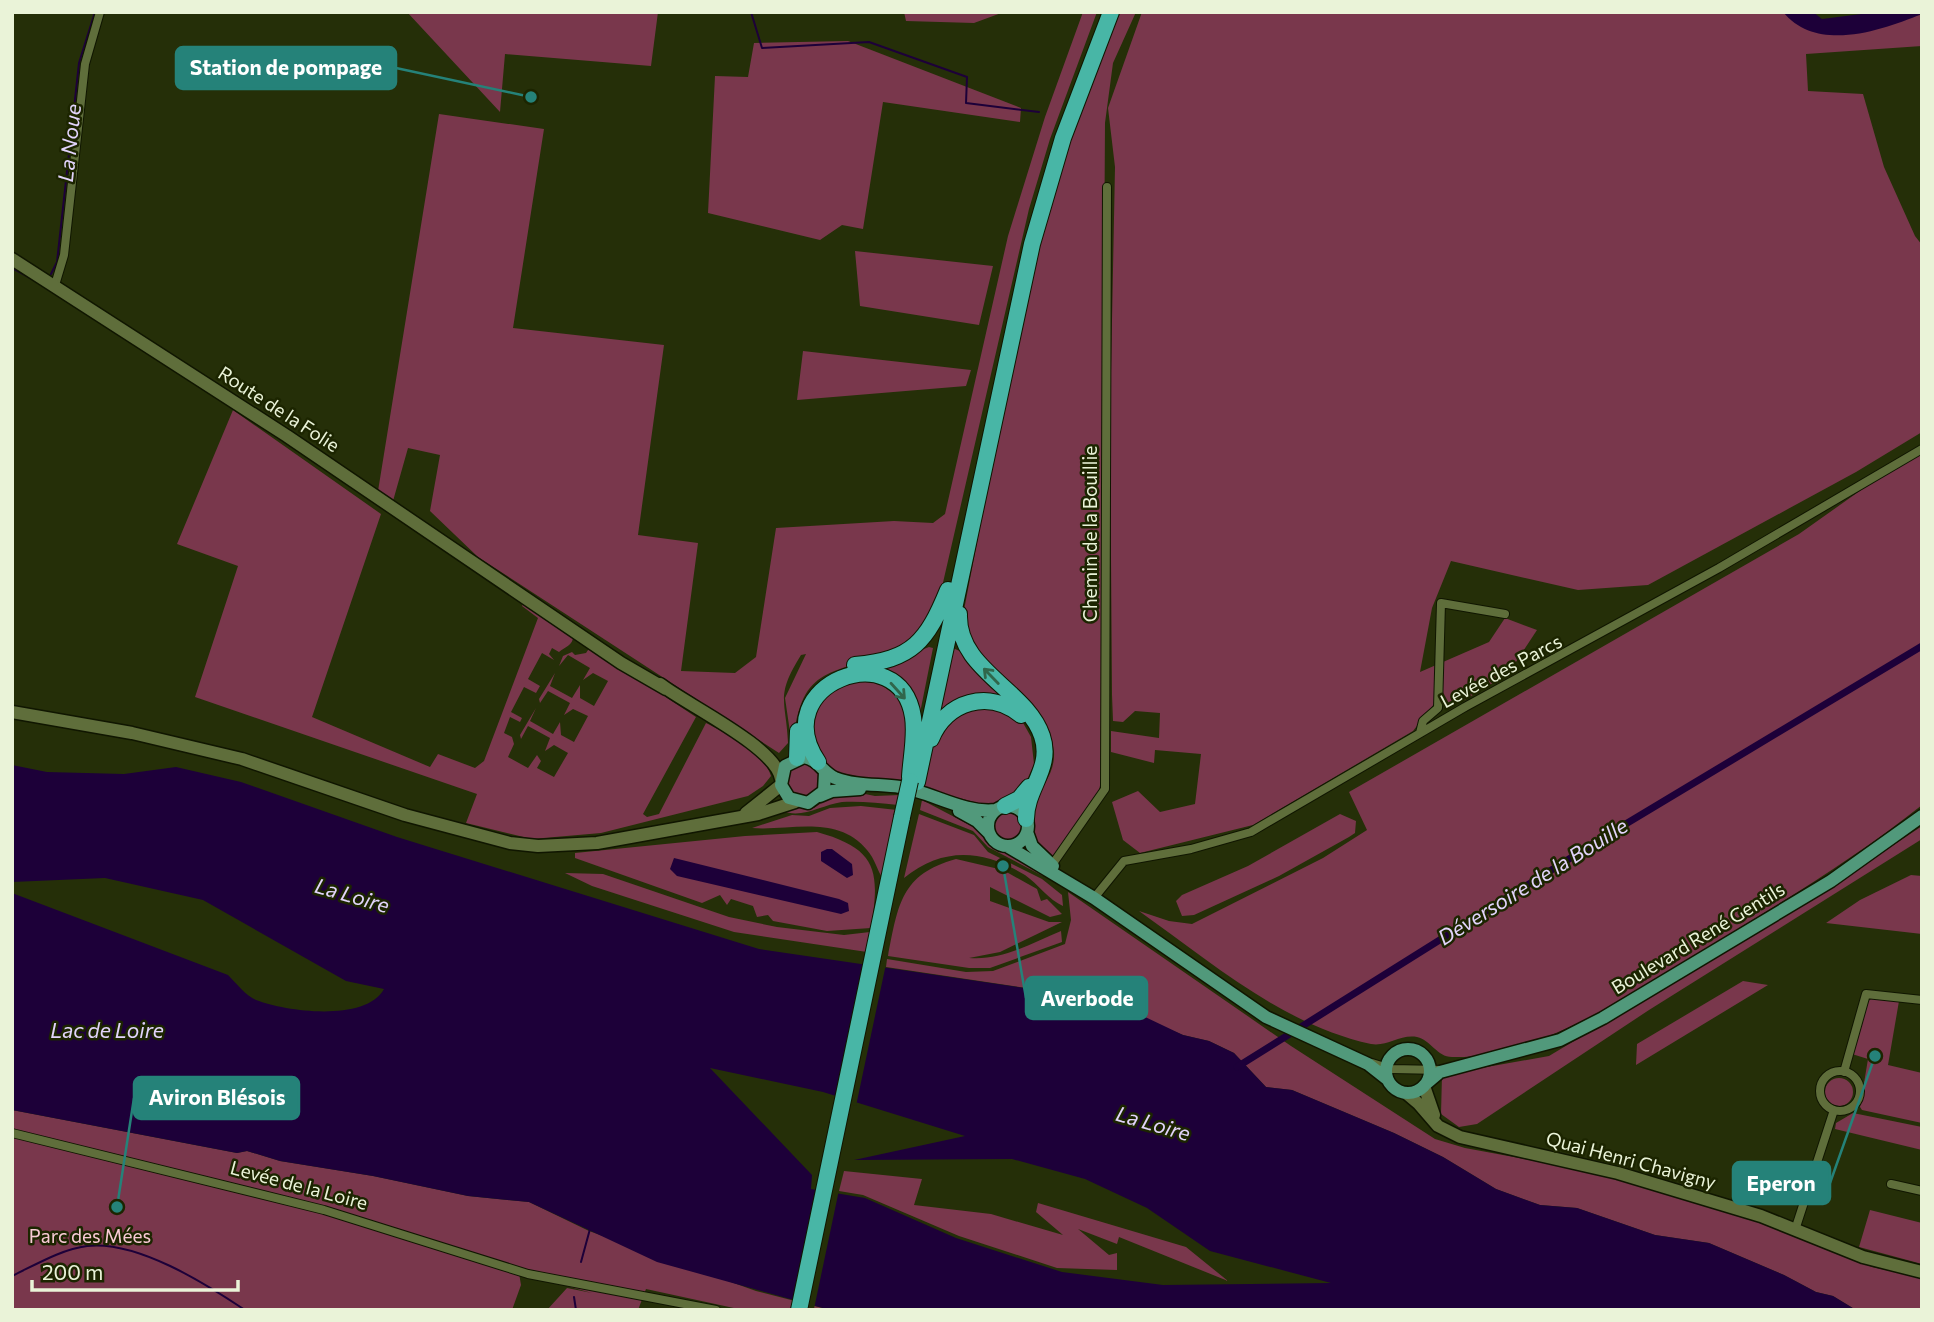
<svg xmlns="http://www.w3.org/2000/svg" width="1934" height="1322" viewBox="0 0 1934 1322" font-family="Commissioner,sans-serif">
<rect width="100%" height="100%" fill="#252f08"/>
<path fill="#79374c" d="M407,12H658L651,66L505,54L500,112Z
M904,12H1004L974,23L906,21Z
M1083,12H1097L1050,139L1029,209L939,600C934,611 928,630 920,638C914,644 902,646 895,649C827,679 800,662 792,752L788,756L791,739L785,698L806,654L801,655C775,697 786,699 788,743L779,753L478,557L430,511L440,455L408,448L393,501L378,491L439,114L544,129L513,328L664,345L638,535L698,543L681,671L735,673L756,657L776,528L894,521L933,523L945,514L1008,236L1045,117Z
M1117,12H1136L1113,63L1105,123L1101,781L1097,799L1054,858L1042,851L1032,839C1032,827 1032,812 1036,801C1043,783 1055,773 1054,752C1049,701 990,680 969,637C965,629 965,619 964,610L1021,314L1061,164Z
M1142,12H1790L1813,28L1920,15L1922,46L1806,54L1808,91L1863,94L1884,167L1915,236L1922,245V432L1856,472L1648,585L1578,590L1451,561L1432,608L1420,672L1489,642L1505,618L1537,630L1508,674L1461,702L1434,704L1413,731L1253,825L1140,853L1123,840L1112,802L1138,791L1160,812L1195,804L1201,754L1155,750L1154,763L1111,752V731L1159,738L1160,713L1135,711L1123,722L1113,721L1112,695L1110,422L1115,167L1108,108Z
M848,41L1021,108L1020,122L883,102L863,229L842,225L820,240L708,213L715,76L748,77L754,43Z
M855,251L993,266L979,325L860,306Z
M803,351L971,370L966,386L797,400Z
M233,410L381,514L312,717L430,767L438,754L475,768L484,761L538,618L522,606L524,602L573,635C574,645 565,647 559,652L552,648L549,654L554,660L542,653L528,679L540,686L536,693L524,687L511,712L522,718L520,722L510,717L504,733L512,737L514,744L508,757L528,768L537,755L541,761L537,768L554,777L568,753L554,745L545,751L550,738L528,726L521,739L520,735L536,708L530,721L553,734L560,722L561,735L574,742L588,716L573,709L564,715L570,703L548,691L540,703L539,699L555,673L550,686L572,698L580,685V698L594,706L608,681L593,673L583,680L590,668L568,655L559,666L563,656L572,652L575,655L586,653L590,647L696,717L643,814L647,817L659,814L706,723C729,735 763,750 771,776L763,786L748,796L601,833L532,839L466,823L477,794L195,697L238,566L177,544Z
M1922,453V805C1858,856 1790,897 1720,940C1646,985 1542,1059 1452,1057C1437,1057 1431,1040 1417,1037C1400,1034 1387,1047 1371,1044C1283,1025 1211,962 1139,911L1169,921L1192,924L1323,858L1367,830L1349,792L1799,534L1878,478Z
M929,647L933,648L919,718L873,669Z
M953,648L966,654L1018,709L1002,701L935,721Z
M869,679C924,704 908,733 902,784L836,774L818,755L810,718L833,685Z
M985,703L1022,721L1031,737L1034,764L1027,780L1008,800L986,805L924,789L933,746L945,721Z
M803,762L818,769L821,785L809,797L792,793L787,783L789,771Z
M860,793L875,796L900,795L898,805C879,803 860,801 842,802C821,805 803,819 782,811L796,807L814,808L830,797Z
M922,800L983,832L997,850C1013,851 1030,866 1045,872L1043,876L988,847L973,831L920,810Z
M861,806L897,810L883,879C877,870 875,859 867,850C837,814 791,831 752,828L792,815L809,816L830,808Z
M993 825a15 15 0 1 1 30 0a15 15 0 1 1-30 0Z
M919,814L974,835L988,852L1042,879L1062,895L1063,906C1049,900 1038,884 1025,875C982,849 943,847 904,878Z
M1340,814L1356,821L1355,833L1349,837L1279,876L1194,915L1182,916L1176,901L1182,895L1248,866Z
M1922,826V839L1649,1010L1477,1124L1459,1127L1441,1114L1442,1075L1549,1056L1831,887Z
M817,832C878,849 880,871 871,928L827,931L773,921L768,915L757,917L753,906L731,899L727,905L720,895L702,903L575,858V853L745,836Z
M956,859L1003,870L1037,889L1041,901L1047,899L1062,914L1050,917L990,887V901L1049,922H1062L1000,952L969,958C1002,961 1032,943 1061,931L1062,942L990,968H969L888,956C898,905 901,874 956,859Z
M565,873L603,874L729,917L777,927L844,935L870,932L867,952L734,932L592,886Z
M1911,875L1922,876V934L1826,923L1860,900Z
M1068,892L1291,1046L1435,1139L1465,1148L1583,1170L1636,1185L1754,1220L1872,1267L1922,1278V1310H1856L1833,1296L1816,1292L1784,1275L1709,1243L1655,1235L1577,1208L1540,1205L1496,1189L1443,1157L1394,1133L1292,1090L1266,1087L1234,1053L1209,1041L1183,1035L1106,1003L1073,995L886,967L887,959L966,972L993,971L1065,944L1071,920Z
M1743,981L1768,985L1636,1065L1637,1044Z
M1873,998L1899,1001L1888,1065L1922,1073V1123L1862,1110L1860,1107L1868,1059L1852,1054L1868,1001Z
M1825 1092a14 14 0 1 1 28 0a14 14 0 1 1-28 0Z
M12,1110L237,1153L247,1151L280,1161L373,1176L468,1196L529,1202L589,1231L756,1291L830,1310H743L646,1289L638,1310H547L567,1288L592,1293L519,1273L521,1285L512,1310H12Z
M1853,1113L1922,1127V1150L1835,1129L1836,1123Z
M844,1171L922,1179L914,1205L991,1214L1063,1235L1036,1212L1038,1203L1186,1247L1228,1281L1119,1237L1117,1244L1078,1229L1109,1255L1117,1253V1270L1057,1268L959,1236L863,1195L839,1191Z
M1870,1210L1922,1223V1264L1859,1247Z"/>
<path fill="#1d0039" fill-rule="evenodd" d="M1783,12H1813L1822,19L1877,12L1922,14C1880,31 1817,53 1783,12Z
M12,765L47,772L124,774L176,767L241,782L397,837L759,949L1073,995L1141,1015L1183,1035L1209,1041L1234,1053L1266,1087L1292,1090L1394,1133L1443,1157L1496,1189L1540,1205L1577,1208L1655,1235L1709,1243L1784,1275L1816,1292L1833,1296L1856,1310H830L657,1262L529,1202L468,1196L373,1176L280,1161L247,1151L237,1153L12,1110V893L228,975C236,983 246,996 256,1000C287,1012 366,1022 384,989L346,981L203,900L105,878L12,882ZM710,1068L823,1092L965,1136L854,1160L1012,1159L1085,1179L1147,1208L1210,1251L1331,1283L1163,1285L1062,1272L956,1238L865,1198L811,1189L812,1175Z
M827,849H832L852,864L853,875L847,878L821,861V852Z
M674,858L839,899L848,903L849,911L841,914L677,876L670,869Z"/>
<path fill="#252f08" d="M865,961L886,964L856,1106L836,1100Z
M817,1186L839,1190L814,1309L793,1304Z"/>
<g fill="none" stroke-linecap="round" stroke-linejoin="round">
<path stroke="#1d0039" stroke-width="2" d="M751,12L762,48L869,42L967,77L966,103L1039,112
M885,12H902
M12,268L39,283
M51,274L57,262L79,63L95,12
M581,1262L590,1229
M12,1276C35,1265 62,1249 87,1246C137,1240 206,1284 245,1310
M574,1297L576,1310"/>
<path stroke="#1d0039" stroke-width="7" d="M1237,1067L1609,834L1922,646"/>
<g stroke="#101600" stroke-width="10">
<path id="street" d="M55,285L64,255L85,64L100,12
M1420,733L1423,721L1438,708L1441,603L1505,614
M1052,865L1105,789L1107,187
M1094,898L1124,861L1191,849L1251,832L1465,707L1719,568L1922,449
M1372,1063L1391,1069L1442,1070
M1820 1091a20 20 0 1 1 40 0a20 20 0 1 1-40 0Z
M1844,1072L1866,994L1922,1000
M12,1133L324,1210L528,1274L716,1310
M1891,1184L1922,1191
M1795,1230L1834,1110"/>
</g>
<g stroke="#101600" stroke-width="15">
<path id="secondary" d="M12,259L287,436L621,663L666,689
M660,684C687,705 776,747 781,779
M12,712L132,733L242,759L405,815L510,843L538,846L597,843L758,814L795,802
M746,813L781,785
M1424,1086L1434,1115
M1406,1093L1419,1104L1438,1126L1460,1137L1618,1173L1761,1216L1863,1257L1922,1272"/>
</g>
<g stroke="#101600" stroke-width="15">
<path id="primary" d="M825,772L824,791L808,803L789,798L781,785L785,766L804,757C819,760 822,772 835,778C855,786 879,784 900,787C932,792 964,814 996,810
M820,796L832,791L860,789
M988 826a20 20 0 1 1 40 0a20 20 0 1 1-40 0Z
M959,811L977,821L989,833
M1027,832L1032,846L1053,866
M1007,846L1094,898L1266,1017L1368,1064L1387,1079
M1386 1071a22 22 0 1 1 44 0a22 22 0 1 1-44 0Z
M1427,1083L1440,1072L1560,1040L1603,1018L1831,881L1922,816"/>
</g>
<g stroke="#101600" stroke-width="18">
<path id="highway" d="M959,614C957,670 1026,689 1042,736C1053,768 1026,788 1026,819
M855,665C913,660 927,641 948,590
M931,739C946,701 989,689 1021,715
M797,758L798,731
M818,762C765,684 900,633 913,717C916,736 911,758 910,777
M917,782L1032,244L1063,138L1111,12
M1005,806L1019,799L1029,787
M799,1310L902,817"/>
</g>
<use href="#street" stroke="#5f6e3b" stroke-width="8"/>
<use href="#secondary" stroke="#5f6e3b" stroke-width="12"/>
<use href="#primary" stroke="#51997b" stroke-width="12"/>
<use href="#highway" stroke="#48b6a6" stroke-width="16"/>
<g stroke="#101600" stroke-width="18" stroke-linecap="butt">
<path id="highway-bridge" d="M902,817L910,781"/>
</g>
<use href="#highway-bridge" stroke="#48b6a6" stroke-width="16"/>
</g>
<defs><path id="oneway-shaft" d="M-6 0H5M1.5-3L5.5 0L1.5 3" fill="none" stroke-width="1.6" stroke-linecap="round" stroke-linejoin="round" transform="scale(1.75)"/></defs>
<g stroke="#30664b">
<use href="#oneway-shaft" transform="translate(991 676) rotate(-134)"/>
<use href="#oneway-shaft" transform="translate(898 691) rotate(48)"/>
</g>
<g text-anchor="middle" stroke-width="5" stroke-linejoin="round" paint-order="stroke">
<g font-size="19" fill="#eaf3d8" stroke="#1c2500">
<text transform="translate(279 409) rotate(33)" y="7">Route de la Folie</text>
<text transform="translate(1090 534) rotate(-90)" y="7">Chemin de la Bouillie</text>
<text transform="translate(1501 671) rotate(-28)" y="7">Levée des Parcs</text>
<text transform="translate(1698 938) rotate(-31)" y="7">Boulevard René Gentils</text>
<text transform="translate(1631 1160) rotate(15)" y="7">Quai Henri Chavigny</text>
<text transform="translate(299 1185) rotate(15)" y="7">Levée de la Loire</text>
</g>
<g font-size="19" fill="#f9cad5" stroke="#1c2500">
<text x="90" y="1243">Parc des Mées</text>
</g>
<g font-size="21" font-style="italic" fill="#e2d4fb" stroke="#1c2500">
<text transform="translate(70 143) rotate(-84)" y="7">La Noue</text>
<text transform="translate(1533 882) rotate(-32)" y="7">Déversoire de la Bouille</text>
<text transform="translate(352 896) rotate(16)" y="7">La Loire</text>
<text x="107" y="1038">Lac de Loire</text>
<text transform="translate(1153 1124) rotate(16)" y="7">La Loire</text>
</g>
</g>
<path fill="none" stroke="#258279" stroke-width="2.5" d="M531 97L396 68M1003 866L1026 998M117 1207L134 1098M1875 1056L1830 1183"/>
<g fill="#258279" stroke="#1c2500" stroke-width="2.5">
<circle cx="531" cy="97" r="7"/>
<circle cx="1003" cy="866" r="7"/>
<circle cx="117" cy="1207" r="7"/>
<circle cx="1875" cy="1056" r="7"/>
</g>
<g fill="#258279" stroke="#258279" stroke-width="2.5">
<rect x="176" y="47" width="220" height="42" rx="7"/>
<rect x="1026" y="977" width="121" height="42" rx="7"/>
<rect x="134" y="1077" width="165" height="42" rx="7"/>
<rect x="1733" y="1162" width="97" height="42" rx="7"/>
</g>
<g font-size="21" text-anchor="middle" font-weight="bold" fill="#fff">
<text x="286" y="75">Station de pompage</text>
<text x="1087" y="1006">Averbode</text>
<text x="217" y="1105">Aviron Blésois</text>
<text x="1781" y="1191">Eperon</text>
</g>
<rect width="1934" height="1322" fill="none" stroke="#eaf3d8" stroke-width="28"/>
<path d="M32 1280v10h206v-10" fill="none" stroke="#eaf3d8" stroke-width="3.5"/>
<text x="42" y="1280" font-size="21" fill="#eaf3d8" stroke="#1c2500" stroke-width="5" paint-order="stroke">200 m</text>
</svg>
